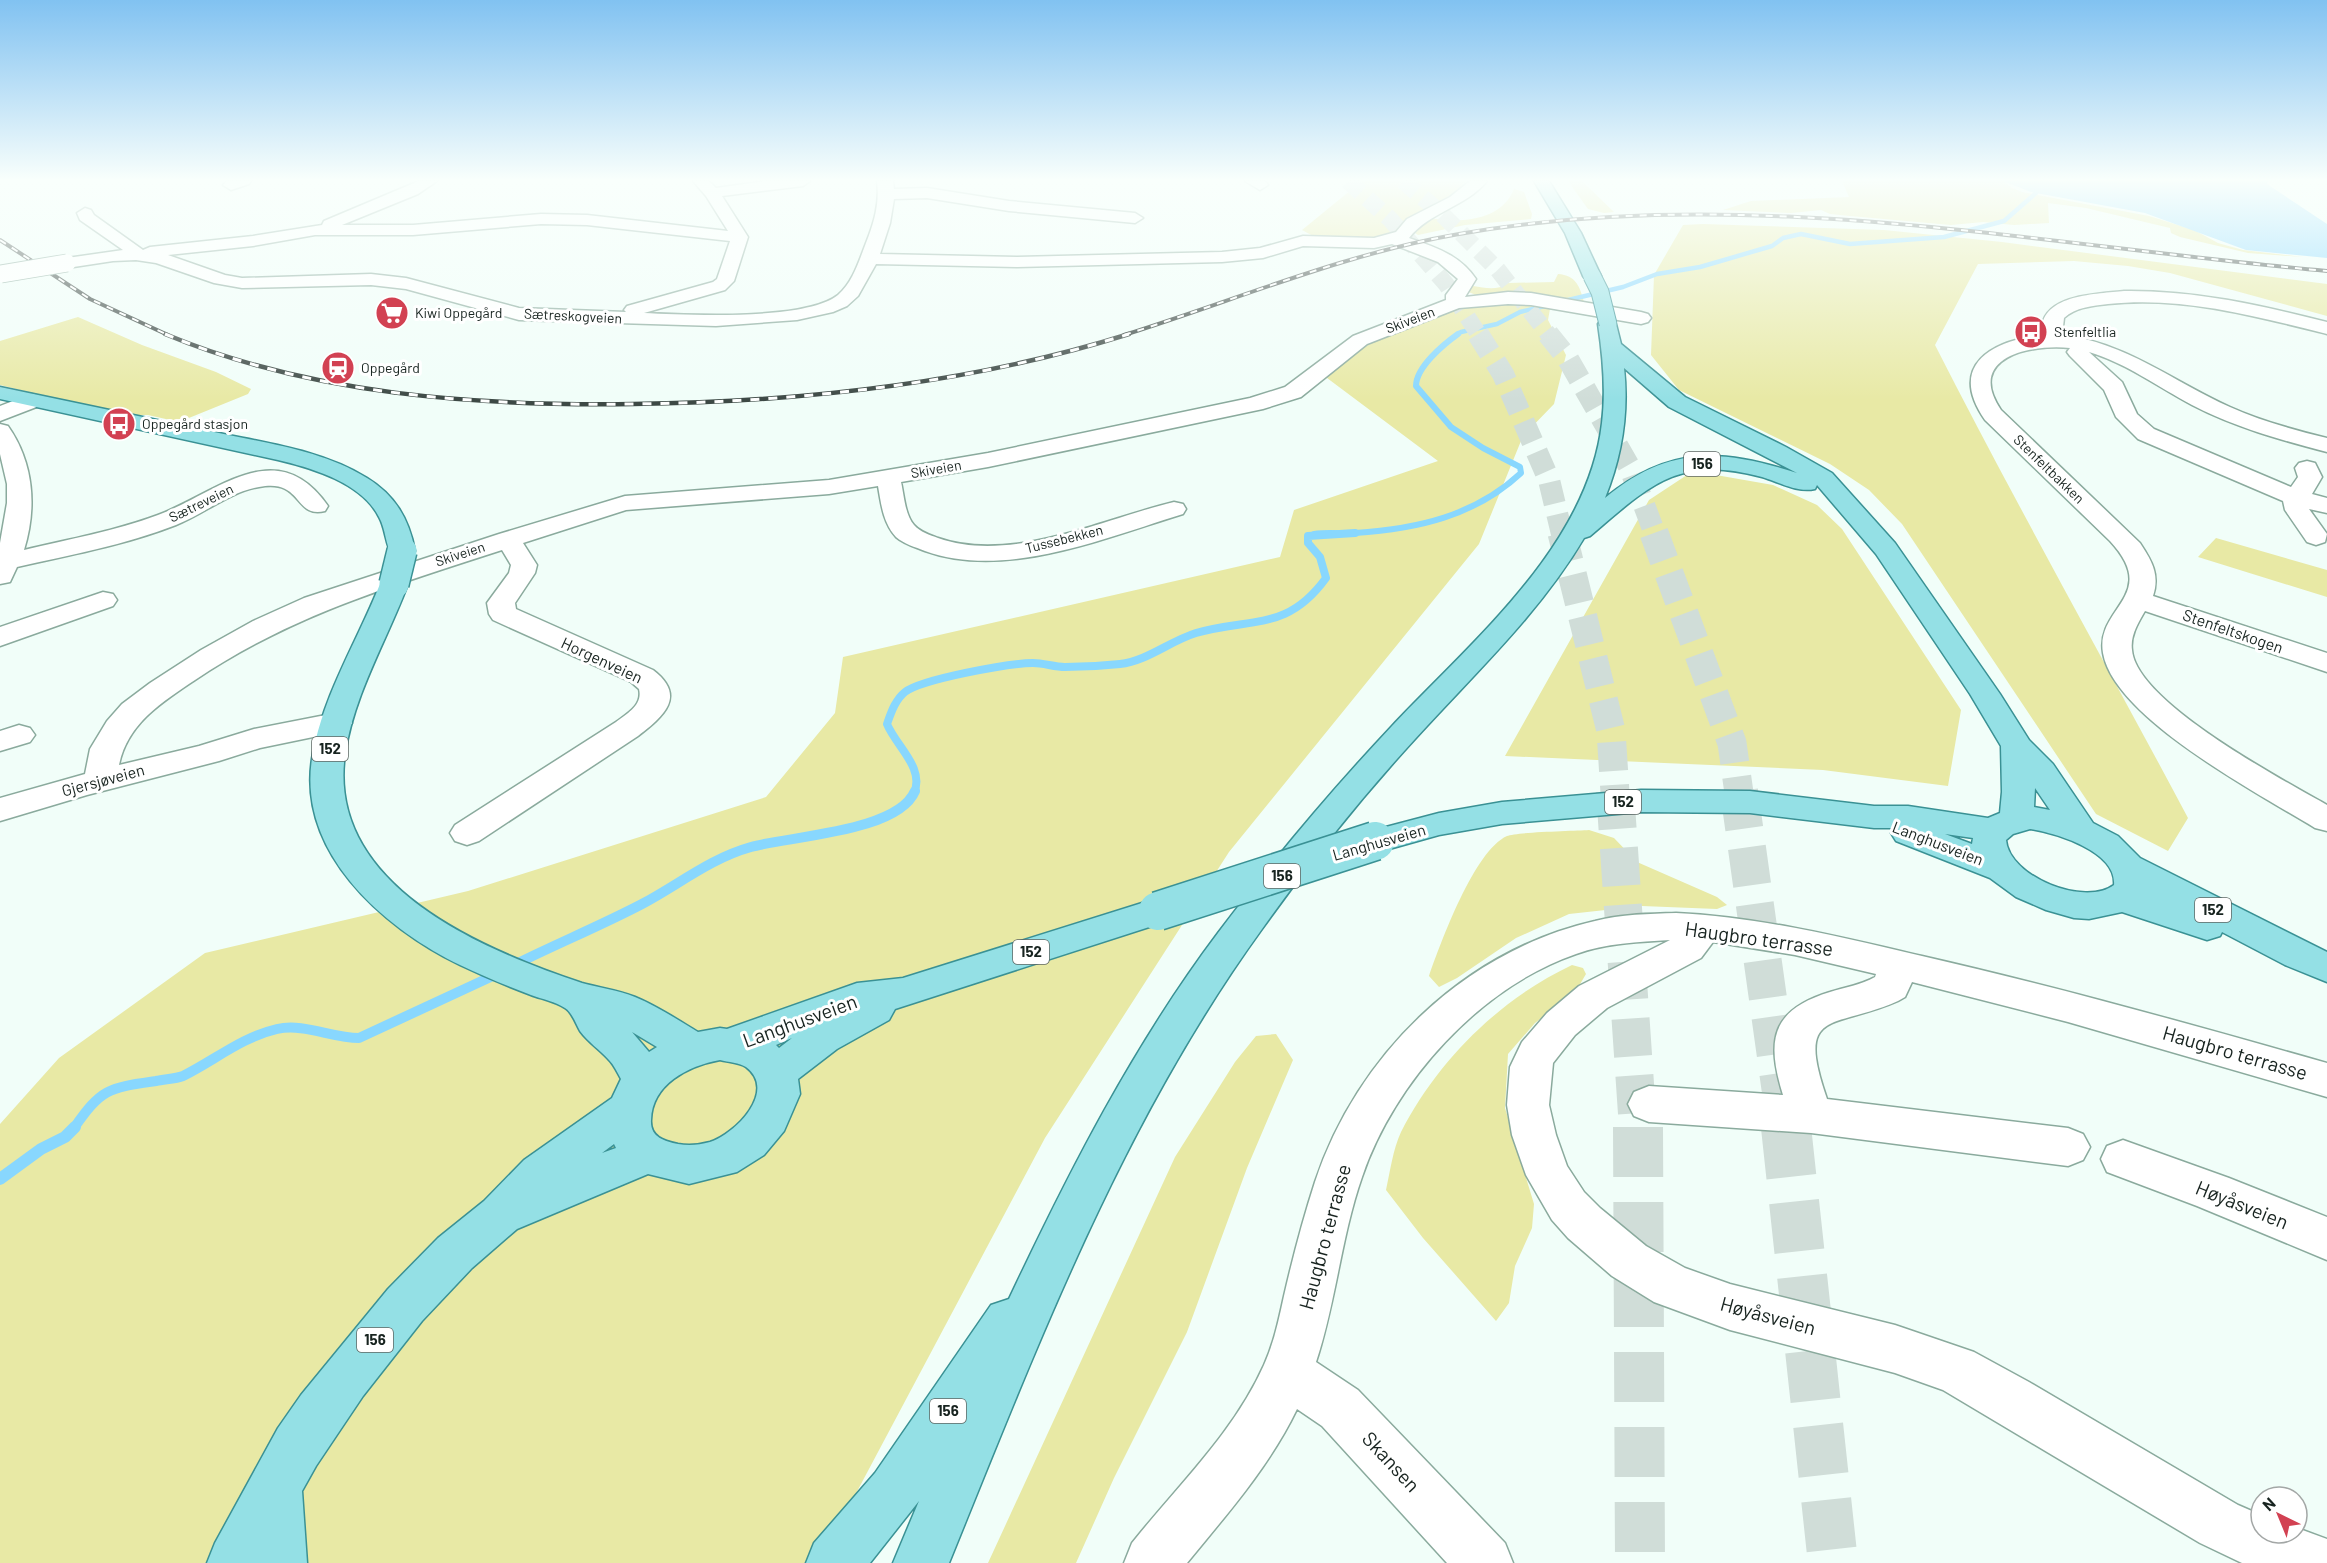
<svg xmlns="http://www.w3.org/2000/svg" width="2327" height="1563" viewBox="0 0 2327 1563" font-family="Barlow,sans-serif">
<rect width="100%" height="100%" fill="#f1fef9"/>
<path fill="#e8e9a5" d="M1362,181H1467L1448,198L1413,216L1397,234L1385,240L1315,237L1302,230Z
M1568,181H1582L1614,212L1604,213L1588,209Z
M1842,181H2003L2012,188L2022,192L2149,216L2194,230L2218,243L2243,250L2303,257L2248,253L2180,237L2171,233L2170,228L2086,208L2048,203L2049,223L2014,225L1983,222L1951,225L1850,216L1830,214L1821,210L1791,213L1723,210L1751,201L1849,197Z
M1514,189L1524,192L1532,214L1531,219L1465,225L1418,235L1415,233L1430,218C1459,223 1501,222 1514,189Z
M1703,224L1884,230L2002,242L2327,284V316L2170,273L2128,266L2074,261L1978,264L1935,345C2016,504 2104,660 2188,818L2168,851L2096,814L1902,524L1869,490L1830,464L1679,390L1651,355L1654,275L1683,225Z
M1558,274C1576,275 1580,287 1584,302L1510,293L1476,295L1466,291L1473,286C1486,288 1497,291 1508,283L1554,282Z
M1490,305H1527L1550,309L1548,320L1566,355L1554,404L1523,436L1479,544L1229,852L1045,1138L819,1563H0V1124L59,1058L205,953L468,891L766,797L835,713L843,657L1280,557L1294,510L1438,461L1323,375L1366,346L1395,331L1457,308Z
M78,317L142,345L216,372L251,389L248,394L179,422L148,415H134L92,408L0,385V341Z
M1693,471L1773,485L1817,505L1842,529L1961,710L1948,786L1823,770L1505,756L1649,500Z
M2216,538L2327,570V597L2198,557Z
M1589,830L1614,838L1637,862L1717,897L1727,905L1717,909L1642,906L1569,914L1516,938L1457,978L1439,987L1429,976C1441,942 1474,851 1507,836C1516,832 1575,831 1589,830Z
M1572,965L1583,968L1586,974L1576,991L1535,1023L1508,1054L1505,1108L1534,1204L1532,1228L1515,1266L1509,1303L1496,1321L1423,1238L1386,1190C1390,1172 1393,1149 1401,1132C1438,1060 1500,999 1572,965Z
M1276,1034L1293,1060L1247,1168L1187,1332L1114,1478L1076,1563H988L1175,1157L1235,1062L1256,1036Z"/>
<path fill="#88d7fe" d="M2003,181H2268L2267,184L2327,224V258L2246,250L2145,213L2031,192Z"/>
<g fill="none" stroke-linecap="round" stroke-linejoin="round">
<path stroke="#88d7fe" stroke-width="4.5" d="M1564,301L1623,287L1657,274L1700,267L1772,246L1783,238L1801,234L1850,244L1944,237L2004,221L2036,193
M1456,335L1461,332L1497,324L1520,312L1549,305"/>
<path stroke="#88d7fe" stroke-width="6" d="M1314,534C1328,532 1341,534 1355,533C1417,529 1475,516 1521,473L1520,467L1483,448L1451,427L1416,386C1416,367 1444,344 1458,334"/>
<path stroke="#88d7fe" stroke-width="8" d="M914,793C925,768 896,746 887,724C891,713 895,700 905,692C922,679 1010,663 1033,663C1044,663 1054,667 1065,667C1083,667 1102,666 1120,664C1147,661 1170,641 1196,633C1251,617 1287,632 1326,578L1320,557L1308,543V536L1355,533"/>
<path stroke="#88d7fe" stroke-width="10" d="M514,965C556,944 600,926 642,904C678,885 711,858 751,847C790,836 898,832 915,791
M74,1128C102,1088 108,1088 156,1081C165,1079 175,1079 183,1076C215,1060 242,1037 277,1029C304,1023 332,1038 359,1038L497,974"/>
<path stroke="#88d7fe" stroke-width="12" d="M0,1179L41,1149L65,1137L75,1127"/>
<path stroke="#d0ddd8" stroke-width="17" stroke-dasharray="17 9" stroke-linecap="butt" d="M1348,181L1390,219L1446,284L1479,335
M1403,181L1441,213L1498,270L1549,335"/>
<path stroke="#d0ddd8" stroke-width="22" stroke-dasharray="22 11" stroke-linecap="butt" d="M1478,334L1503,374L1549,480L1562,534
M1548,334L1568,359L1630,468L1655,534"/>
<path stroke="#d0ddd8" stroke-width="29" stroke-dasharray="29 14" stroke-linecap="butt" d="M1562,533L1611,731L1615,793
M1654,533L1732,743L1739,793"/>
<path stroke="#d0ddd8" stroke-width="38" stroke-dasharray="38 19" stroke-linecap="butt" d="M1615,791L1638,1128
M1739,791L1786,1128"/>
<path stroke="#d0ddd8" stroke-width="50" stroke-dasharray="50 25" stroke-linecap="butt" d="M1638,1127L1640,1563
M1786,1127L1833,1563"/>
<g stroke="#8aaa9d" stroke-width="3">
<path id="minor" d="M251,181L249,184L231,190L223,185L227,181Z
M419,181H437L418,194L342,225H413L541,214L587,215L728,231L706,196L693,181H709L716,188L766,181H810L803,186L722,196L748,237L734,281L725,290L644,313C687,315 805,321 838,295C853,282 859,261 866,243C874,223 880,203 877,181H893L894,189L927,188L1009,201L1135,213L1143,218L1135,223L1009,211L927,198L894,199L890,223L880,254L1017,257L1222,252L1260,248L1303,236L1374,238L1396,232L1407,219L1450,197L1470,181H1487C1466,207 1429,212 1409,238C1435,247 1460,255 1476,279L1465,297L1508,292L1531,293L1641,312L1648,314L1651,318L1648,322L1641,324L1531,305L1508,304L1459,308L1367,344L1301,397L1263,409L988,467L901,482C904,495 905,515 914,525C920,532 930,535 938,538C1011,564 1103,519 1174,502L1183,504L1186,509L1183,514C1105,538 1005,580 925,551C915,547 904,544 896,537C883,523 881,503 878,486L829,494L626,510L523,543L537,565L535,573L515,603L516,609L653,670C687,696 664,716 638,736L479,841L467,845L455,841L450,833L455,825L616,722C628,713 643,705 639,689L631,682L493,620L489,614L487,603L509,573L511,565L502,550C392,586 293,614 195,680C162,702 127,724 119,765L199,746L254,729L336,713L347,716L352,723L347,730L260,748L219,761L87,795L0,821V798L85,774L90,749L107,721L122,704L150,683L201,650L253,621L304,598L499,534L625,496L829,480L988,453L1250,398L1285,387L1353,336L1446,300V295L1458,279L1438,262L1392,244L1374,248L1303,246L1263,258L1222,262L1017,267L876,264L858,296L847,306L833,312L797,320L716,326L519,320L406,289L371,285L242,288L214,283L156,263L136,260L113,261L67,268L61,267L58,263L61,259L67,258L123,250L80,220L77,213L85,208L91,210L94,215L143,250L150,247L253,236L322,225L324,221ZM541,224L587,225L730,241L717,279L713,282L627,306L624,310L626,312L519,308L406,278L371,274L242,278L225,275L168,255L253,246L315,235H413Z
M1245,181H1265L1268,185L1260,190Z
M2124,291C2194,290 2260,305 2327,322V334C2255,316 2182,296 2108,304C2092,306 2076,307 2064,318L2062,335C2125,342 2174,382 2230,407C2261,421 2294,430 2327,438V452C2281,440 2234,427 2192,405C2158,387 2126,363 2089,352L2122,382L2137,414L2154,429L2291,487L2298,477L2295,468L2299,463L2307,461L2315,463L2322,477L2312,494L2327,498V513L2309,509L2327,534L2325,542L2316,545L2307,542L2285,510L2283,501L2138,439L2116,417L2104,390L2070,356L2067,352L2070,348C2031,344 1965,357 2001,410L2140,543C2152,561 2160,575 2153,596L2327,653V672L2145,611C2138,623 2130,636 2132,650C2136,702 2283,780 2327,805V831L2315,828C2261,795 2114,718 2103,653C2095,607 2161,596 2110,541L1985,420C1947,365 1992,341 2042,335C2037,294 2097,294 2124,291Z
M31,394L39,396L42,401L39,406L0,421V406Z
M0,424L8,426C34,463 37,508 24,550C69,539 115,531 158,515C217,493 277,432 328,506L325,511C294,519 303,478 259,487C229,492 204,514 176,525C125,545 70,555 17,567L10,582L0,584V543L7,503V484L0,454Z
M103,592L113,594L117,600L113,606L0,646V627Z
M19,725L30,728L35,735L30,742L0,751V731Z
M1676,913C1760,917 1840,937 1922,956C2058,987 2193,1025 2327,1063V1097L2068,1022L1912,982L1905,997L1898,1001C1833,1030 1795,1007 1827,1099L2068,1128L2083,1134L2090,1147L2083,1160L2068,1166L1811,1133L1649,1122L1634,1116L1628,1104L1634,1092L1649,1086L1783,1095C1766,1040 1771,1010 1830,992C1845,987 1861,985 1875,977L1876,974L1795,955L1713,942L1701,958L1607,1008L1575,1035L1553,1063L1549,1105L1556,1135L1567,1166L1584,1192L1600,1208L1646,1246L1685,1268L1730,1284L1895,1325L1974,1352L2029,1382L2238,1505L2261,1515V1533H2297V1528L2327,1539V1563H2242L2200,1543L1943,1390L1895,1373L1730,1330L1654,1302L1612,1276L1568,1238L1552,1220L1526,1175L1512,1135L1507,1105L1510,1067L1522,1042L1547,1013L1579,986L1670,940C1638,942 1606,943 1576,954C1480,987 1394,1082 1362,1177C1341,1237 1336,1302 1316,1362L1358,1390L1505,1543L1513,1563H1447L1322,1426L1297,1409C1269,1467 1227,1514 1187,1563H1124L1132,1543C1178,1485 1233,1434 1264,1365C1274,1343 1279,1319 1284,1296C1293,1257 1303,1219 1315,1182C1357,1055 1464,951 1595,921C1621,914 1649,914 1676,913Z
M2123,1140L2229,1178L2327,1217V1260L2197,1206L2107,1172L2101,1159L2107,1146Z"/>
</g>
<g stroke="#3a9194" stroke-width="3">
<path id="major" d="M1534,181H1549L1581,233L1601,276L1598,280H1586L1583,276L1565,233Z
M1608,318L1615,320L1621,344L1685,397L1786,447L1832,473L1895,543L2000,694L2029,740L2053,764L2093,823L2118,836L2140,858L2327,952V982L2285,965L2222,932L2220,936L2207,940L2122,912L2089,919L2074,918L2046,910L2016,897L1990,878L1896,841L1891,833L1894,828H1874L1750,813L1641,812L1502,824L1439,835L1375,853L1363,849L1358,841L1363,833L1439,813L1502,802L1641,790L1750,791L1874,806H1908L1988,818L2000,813L2002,792L2001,746L1970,694L1876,554L1817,485L1815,489C1797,493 1779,482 1762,477C1678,454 1649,486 1590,536L1584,538C1539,614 1474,674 1415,739C1360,799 1309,863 1262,929C1122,1122 1038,1344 949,1563H893L919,1501L870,1563H806L814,1543L875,1473L991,1305L1009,1299C1069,1172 1133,1046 1218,933C1272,861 1330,792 1392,726C1472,641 1588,546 1602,423C1606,390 1603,357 1598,324L1601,320ZM1624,368L1669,407L1797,473C1721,449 1669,445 1605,498C1622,456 1629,413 1624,368ZM2035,788L2050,810L2034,807ZM2030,829C2055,833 2117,851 2114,885C2085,907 2009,877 2006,840L2013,834ZM1945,834L1973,838L1972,844Z
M0,387C71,402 143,417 214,432C265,443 322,450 367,478C395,495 409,519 415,551L411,557L402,559L393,557C385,545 386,529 379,517C362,483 312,468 278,460L0,399Z
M394,576L404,578L408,584C387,640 354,694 345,754C326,885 483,950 582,983C600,988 618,990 635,997C657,1006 678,1020 698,1032L720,1028L727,1029L857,983L903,978L1158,898L1171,902L1176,911L1171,920L895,1009L889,1020L837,1049L798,1079L800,1094L784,1131L764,1155L737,1172L689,1184L648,1174L517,1229L472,1268L422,1321L363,1396L316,1466L302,1491L307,1563H207L215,1543L278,1428L301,1395L388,1289L438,1238L484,1201L524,1160L612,1098L621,1079C617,1072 614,1065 609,1060C600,1050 588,1042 580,1031C576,1024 572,1012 565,1008C556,1002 542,999 531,995C507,986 483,976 460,965C382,927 294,850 313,753C324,693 358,640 380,584L384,578ZM632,1032L657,1047L649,1052ZM792,1038L779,1048L776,1045ZM720,1060C728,1062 740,1063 746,1067C778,1091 735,1134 710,1142C699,1145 689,1146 678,1144C664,1141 650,1137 651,1120C652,1084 688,1066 720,1060ZM614,1144L616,1148L602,1153Z"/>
</g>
<use href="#minor" fill="#fff" fill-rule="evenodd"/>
<use href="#major" fill="#94e0e5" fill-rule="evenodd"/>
<g stroke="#3d4945" stroke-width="4">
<path id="rail-far1" d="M0,240L90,299L168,335
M1124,335C1236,300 1343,254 1459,234C1748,183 2038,245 2327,271"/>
</g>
<g stroke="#3d4945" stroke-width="4.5">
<path id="rail" d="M165,334C311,395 476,406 633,404C800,402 970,384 1129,334"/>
</g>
<use href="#rail-far1" stroke="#fff" stroke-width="2" stroke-dasharray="7" stroke-linecap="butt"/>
<use href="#rail" stroke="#fff" stroke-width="3" stroke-dasharray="9" stroke-linecap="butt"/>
<g stroke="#8aaa9d" stroke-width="19" stroke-linecap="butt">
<path id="minor-bridge" d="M1,274L67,263"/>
</g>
<g stroke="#3a9194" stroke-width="19" stroke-linecap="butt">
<path id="major-bridge-far2" d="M1592,276L1600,292L1608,324"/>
</g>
<g stroke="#3a9194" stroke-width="32" stroke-linecap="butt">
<path id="major-bridge-far1" d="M394,584L402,551"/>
</g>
<g stroke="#3a9194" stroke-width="41" stroke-linecap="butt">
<path id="major-bridge" d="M1158,911L1375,841"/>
</g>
<use href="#minor-bridge" stroke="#fff" stroke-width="17"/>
<use href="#major-bridge-far2" stroke="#94e0e5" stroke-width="17"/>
<use href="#major-bridge-far1" stroke="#94e0e5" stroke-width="29"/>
<use href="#major-bridge" stroke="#94e0e5" stroke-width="38"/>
</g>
<linearGradient id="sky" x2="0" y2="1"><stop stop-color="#81c2f1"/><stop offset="0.45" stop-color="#f9fffc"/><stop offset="1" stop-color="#f9fffc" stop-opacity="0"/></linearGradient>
<rect width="2327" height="400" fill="url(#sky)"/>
<defs>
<g id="supermarket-disc" transform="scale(1.725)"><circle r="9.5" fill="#d24152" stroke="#fff"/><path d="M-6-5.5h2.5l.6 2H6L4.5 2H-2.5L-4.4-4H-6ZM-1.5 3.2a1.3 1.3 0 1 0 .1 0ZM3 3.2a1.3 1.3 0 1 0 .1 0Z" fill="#fff"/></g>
<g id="bus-disc" transform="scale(1.725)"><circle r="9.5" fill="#d24152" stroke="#fff"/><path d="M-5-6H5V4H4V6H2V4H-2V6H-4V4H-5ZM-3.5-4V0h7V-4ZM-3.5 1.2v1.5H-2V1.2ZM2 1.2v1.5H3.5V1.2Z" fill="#fff"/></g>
<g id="station-disc" transform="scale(1.725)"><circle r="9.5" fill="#d24152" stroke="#fff"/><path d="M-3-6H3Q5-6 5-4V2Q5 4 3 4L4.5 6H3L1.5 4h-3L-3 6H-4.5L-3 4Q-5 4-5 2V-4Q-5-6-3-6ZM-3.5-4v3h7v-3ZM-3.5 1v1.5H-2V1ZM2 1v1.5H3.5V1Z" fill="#fff"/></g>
</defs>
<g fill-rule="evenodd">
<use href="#supermarket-disc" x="392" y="313"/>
<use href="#bus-disc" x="2031" y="332"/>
<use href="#station-disc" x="338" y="368"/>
<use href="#bus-disc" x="119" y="424"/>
</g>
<g text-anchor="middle" stroke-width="6" stroke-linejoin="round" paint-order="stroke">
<g font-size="14" fill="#182420" stroke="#fff" text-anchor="start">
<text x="415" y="318">Kiwi Oppegård</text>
<text x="2054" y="337">Stenfeltlia</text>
<text x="361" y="373">Oppegård</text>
<text x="142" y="429">Oppegård stasjon</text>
</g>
<g font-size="14" fill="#182420" stroke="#fff">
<text transform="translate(573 316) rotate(3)" y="5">Sætreskogveien</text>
<text transform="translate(1410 320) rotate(-21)" y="5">Skiveien</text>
<text transform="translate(936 469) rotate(-10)" y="5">Skiveien</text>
<text transform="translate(2049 469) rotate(44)" y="5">Stenfeltbakken</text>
<text transform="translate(201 503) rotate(-26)" y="5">Sætreveien</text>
<text transform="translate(1064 539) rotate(-14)" y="5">Tussebekken</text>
<text transform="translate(460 554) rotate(-18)" y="5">Skiveien</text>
</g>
<g fill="#fff" stroke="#5d6663" stroke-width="1.5">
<rect x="1684" y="452" width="36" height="24" rx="4.5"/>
<rect x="312" y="737" width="36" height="24" rx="4.5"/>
<rect x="1605" y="790" width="36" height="24" rx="4.5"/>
<rect x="1264" y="864" width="36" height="24" rx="4.5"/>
<rect x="2195" y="898" width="36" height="24" rx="4.5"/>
<rect x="1013" y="940" width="36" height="24" rx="4.5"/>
<rect x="357" y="1328" width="36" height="24" rx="4.5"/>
<rect x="930" y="1399" width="36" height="24" rx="4.5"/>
</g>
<g font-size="15" font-weight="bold" fill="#182420">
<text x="1702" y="469">156</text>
<text x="330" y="754">152</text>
<text x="1623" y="807">152</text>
<text x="1282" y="881">156</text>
<text x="2213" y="915">152</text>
<text x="1031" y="957">152</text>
<text x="375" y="1345">156</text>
<text x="948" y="1416">156</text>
</g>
<g font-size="16" fill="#182420" stroke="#fff">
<text transform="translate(2233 631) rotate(19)" y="6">Stenfeltskogen</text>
<text transform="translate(602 660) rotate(25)" y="6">Horgenveien</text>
<text transform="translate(103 780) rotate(-15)" y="6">Gjersjøveien</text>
<text transform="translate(1379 842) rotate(-16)" y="6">Langhusveien</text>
<text transform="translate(1938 843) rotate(21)" y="6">Langhusveien</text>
</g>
<g font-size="20" fill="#182420" stroke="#fff">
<text transform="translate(1759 939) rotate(8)" y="7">Haugbro terrasse</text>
<text transform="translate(800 1021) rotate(-20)" y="7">Langhusveien</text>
<text transform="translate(2235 1053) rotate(16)" y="7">Haugbro terrasse</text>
<text transform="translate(2242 1205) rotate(22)" y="7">Høyåsveien</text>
<text transform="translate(1325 1237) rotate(-75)" y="7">Haugbro terrasse</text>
<text transform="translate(1768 1316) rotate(15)" y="7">Høyåsveien</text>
<text transform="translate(1391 1462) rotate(47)" y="7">Skansen</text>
</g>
</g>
<g transform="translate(2279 1515) rotate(317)"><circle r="28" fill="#ffffff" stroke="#a3a7a6" stroke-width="1.5"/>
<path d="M0-4.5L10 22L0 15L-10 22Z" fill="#d24152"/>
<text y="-9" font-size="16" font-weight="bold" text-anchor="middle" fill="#182420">N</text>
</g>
</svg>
